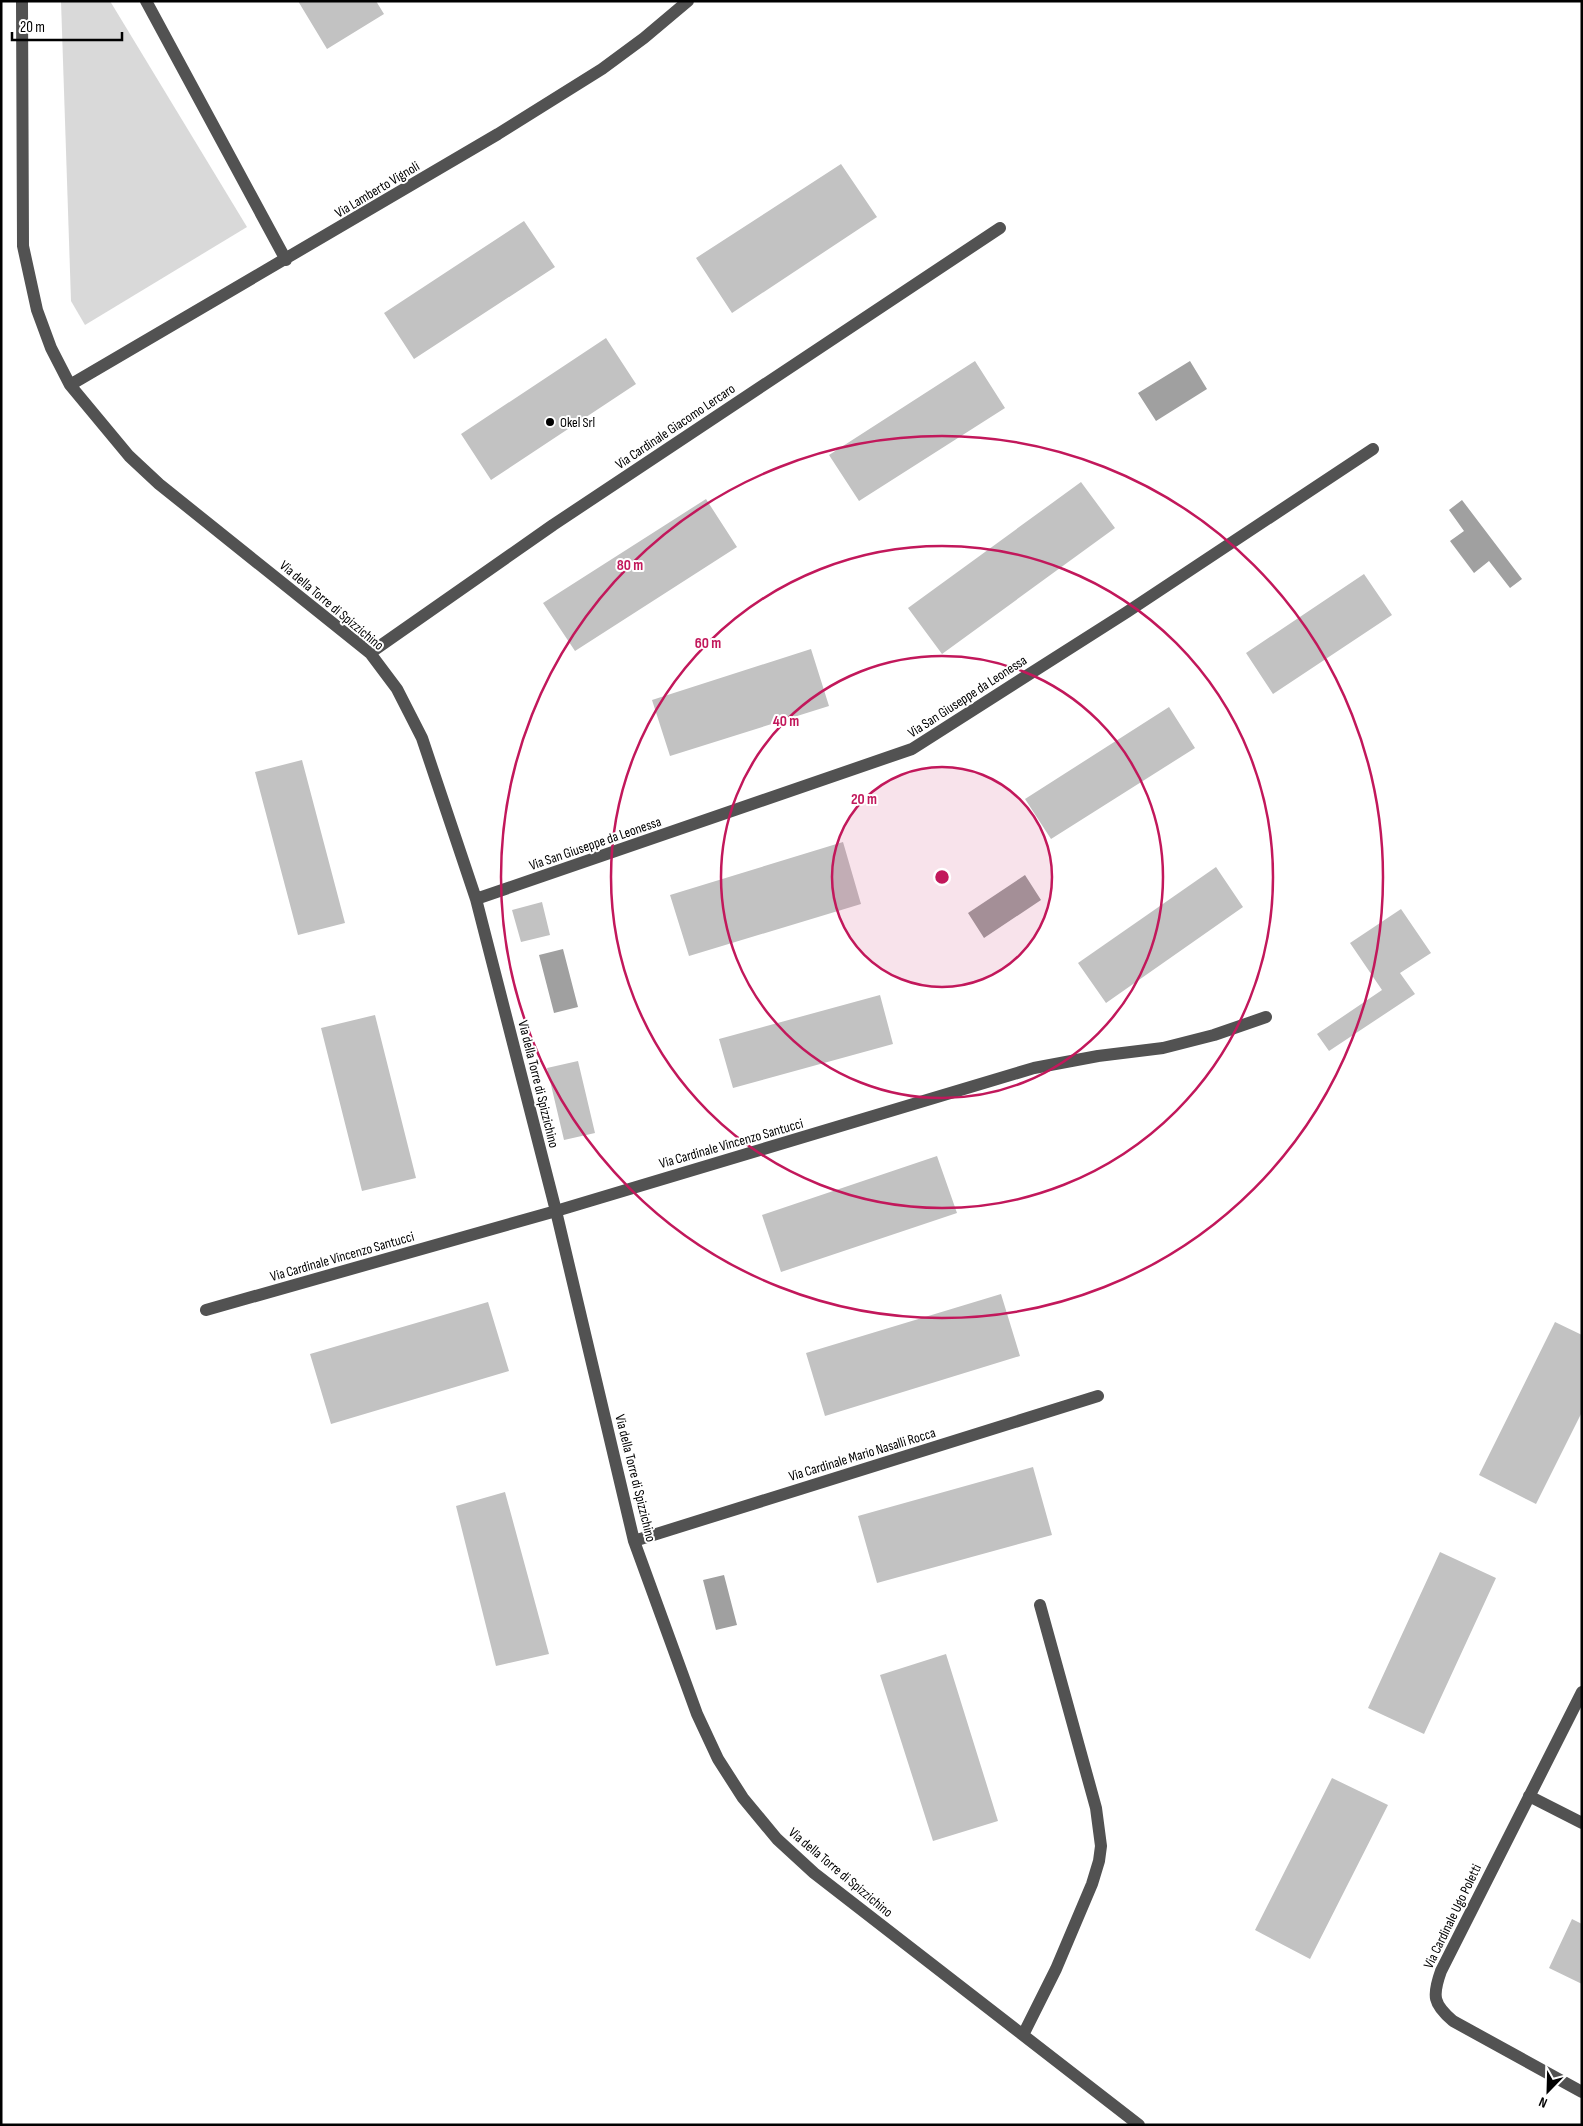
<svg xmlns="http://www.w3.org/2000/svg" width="1583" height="2126" viewBox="0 0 1583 2126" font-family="'Sofia Sans Condensed',sans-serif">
<rect width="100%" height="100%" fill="#fff"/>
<path fill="#d9d9d9" d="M61,1H110L247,227L85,325L71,301Z"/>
<path fill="#a0a0a0" d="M1190,361L1207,389L1156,421L1138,393Z
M1462,500L1522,579L1510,588L1489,561L1474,573L1450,541L1464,531L1449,510Z
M1025,875L1041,900L984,938L968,913Z
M563,949L578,1007L554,1013L539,955Z
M724,1575L737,1625L716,1630L703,1580Z"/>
<path fill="#c2c2c2" d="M298,1H376L384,14L327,49Z
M841,164L877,217L732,313L696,258Z
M524,221L555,267L414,359L384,313Z
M606,338L636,384L491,480L461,434Z
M975,361L1005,408L859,501L829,455Z
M1081,482L1115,528L942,654L908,608Z
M706,499L737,547L575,651L543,603Z
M1364,574L1392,615L1273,694L1246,653Z
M811,649L829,706L670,756L652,700Z
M1169,707L1195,748L1051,839L1025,799Z
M302,760L345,923L298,935L255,772Z
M843,842L861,904L689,956L670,895Z
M1216,867L1243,907L1106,1003L1078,963Z
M542,902L550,935L521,942L512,910Z
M1401,909L1431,953L1400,973L1415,994L1329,1051L1317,1034L1382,990L1350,943Z
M880,995L893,1044L733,1088L719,1039Z
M375,1015L416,1178L362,1191L321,1028Z
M578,1061L595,1133L564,1140L547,1068Z
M937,1156L957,1213L781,1272L762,1215Z
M1001,1294L1020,1356L825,1416L806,1353Z
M488,1302L509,1371L331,1424L310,1354Z
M1555,1322L1582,1335V1412L1536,1504L1479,1475Z
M1033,1467L1052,1535L877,1583L858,1516Z
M505,1492L549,1654L496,1666L456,1506Z
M1440,1552L1496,1578L1424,1734L1368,1708Z
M946,1654L998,1821L933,1841L880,1675Z
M1332,1778L1388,1805L1310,1959L1255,1930Z
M1572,1919L1582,1924V1984L1549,1968Z"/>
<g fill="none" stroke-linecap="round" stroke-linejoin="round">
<path stroke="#525252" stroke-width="12" d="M22,1L23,246L37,310L51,348L70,385L129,456L159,484L370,653L397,689L422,738L476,899L556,1211L634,1541L697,1714L718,1759L743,1798L777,1839L814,1873L1139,2125
M146,1L286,260
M70,385L498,134L602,69L644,38L688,1
M370,653L553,525L1000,228
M476,899L912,749L1127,612L1373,449
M206,1310L556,1211L1034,1068L1098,1056L1163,1048L1214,1035L1266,1017
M634,1541L1098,1396
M1582,1692L1441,1971C1432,1996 1433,2004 1453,2021L1582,2092
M1529,1796L1582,1823
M1023,2035L1056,1969L1092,1884L1099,1861L1101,1846L1096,1808L1040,1605"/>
</g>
<circle cx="942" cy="877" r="110" fill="#c2185b" fill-opacity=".12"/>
<g fill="none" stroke="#c2185b" stroke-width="2.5">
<circle cx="942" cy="877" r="110"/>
<circle cx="942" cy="877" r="221"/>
<circle cx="942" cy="877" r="331"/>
<circle cx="942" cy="877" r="441"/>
</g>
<circle fill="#000" stroke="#fff" stroke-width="2" cx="550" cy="422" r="5"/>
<g text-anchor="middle" stroke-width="4" stroke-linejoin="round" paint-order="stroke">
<g font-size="14" fill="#000" stroke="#fff">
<text transform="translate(377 189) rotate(-31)" y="5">Via Lamberto Vignoli</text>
<text transform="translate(675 426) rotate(-34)" y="5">Via Cardinale Giacomo Lercaro</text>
<text transform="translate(332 605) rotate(40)" y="5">Via della Torre di Spizzichino</text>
<text transform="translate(967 696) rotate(-33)" y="5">Via San Giuseppe da Leonessa</text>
<text transform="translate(595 843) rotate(-19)" y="5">Via San Giuseppe da Leonessa</text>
<text transform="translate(539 1084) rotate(76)" y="5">Via della Torre di Spizzichino</text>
<text transform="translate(731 1143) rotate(-16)" y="5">Via Cardinale Vincenzo Santucci</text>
<text transform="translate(342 1256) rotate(-16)" y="5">Via Cardinale Vincenzo Santucci</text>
<text transform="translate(862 1454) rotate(-17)" y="5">Via Cardinale Mario Nasalli Rocca</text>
<text transform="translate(636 1478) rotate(76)" y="5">Via della Torre di Spizzichino</text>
<text transform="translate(841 1872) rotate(40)" y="5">Via della Torre di Spizzichino</text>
<text transform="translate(1452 1916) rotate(-64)" y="5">Via Cardinale Ugo Poletti</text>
</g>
<g font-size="14" fill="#000" stroke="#fff" text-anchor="start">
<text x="560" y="427">Okel Srl</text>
</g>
</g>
<circle cx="942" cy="877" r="8" fill="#c2185b" stroke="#fff" stroke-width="2.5"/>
<g font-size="15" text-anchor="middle" font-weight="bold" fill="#c2185b" stroke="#fff" stroke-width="4" stroke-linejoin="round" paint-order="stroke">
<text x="630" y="570">80 m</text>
<text x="708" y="648">60 m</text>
<text x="786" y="726">40 m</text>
<text x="864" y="804">20 m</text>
</g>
<rect width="1583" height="2126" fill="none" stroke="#000000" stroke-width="5"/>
<g transform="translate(1548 2091) rotate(203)" stroke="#ffffff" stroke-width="4" paint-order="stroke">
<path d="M0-4L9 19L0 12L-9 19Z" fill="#000000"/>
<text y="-8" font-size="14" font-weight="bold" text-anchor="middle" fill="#000000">N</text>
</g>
<path d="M12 32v8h110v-8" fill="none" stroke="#000000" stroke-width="2.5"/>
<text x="20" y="32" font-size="15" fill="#000000" stroke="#ffffff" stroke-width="4" paint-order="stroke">20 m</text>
</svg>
